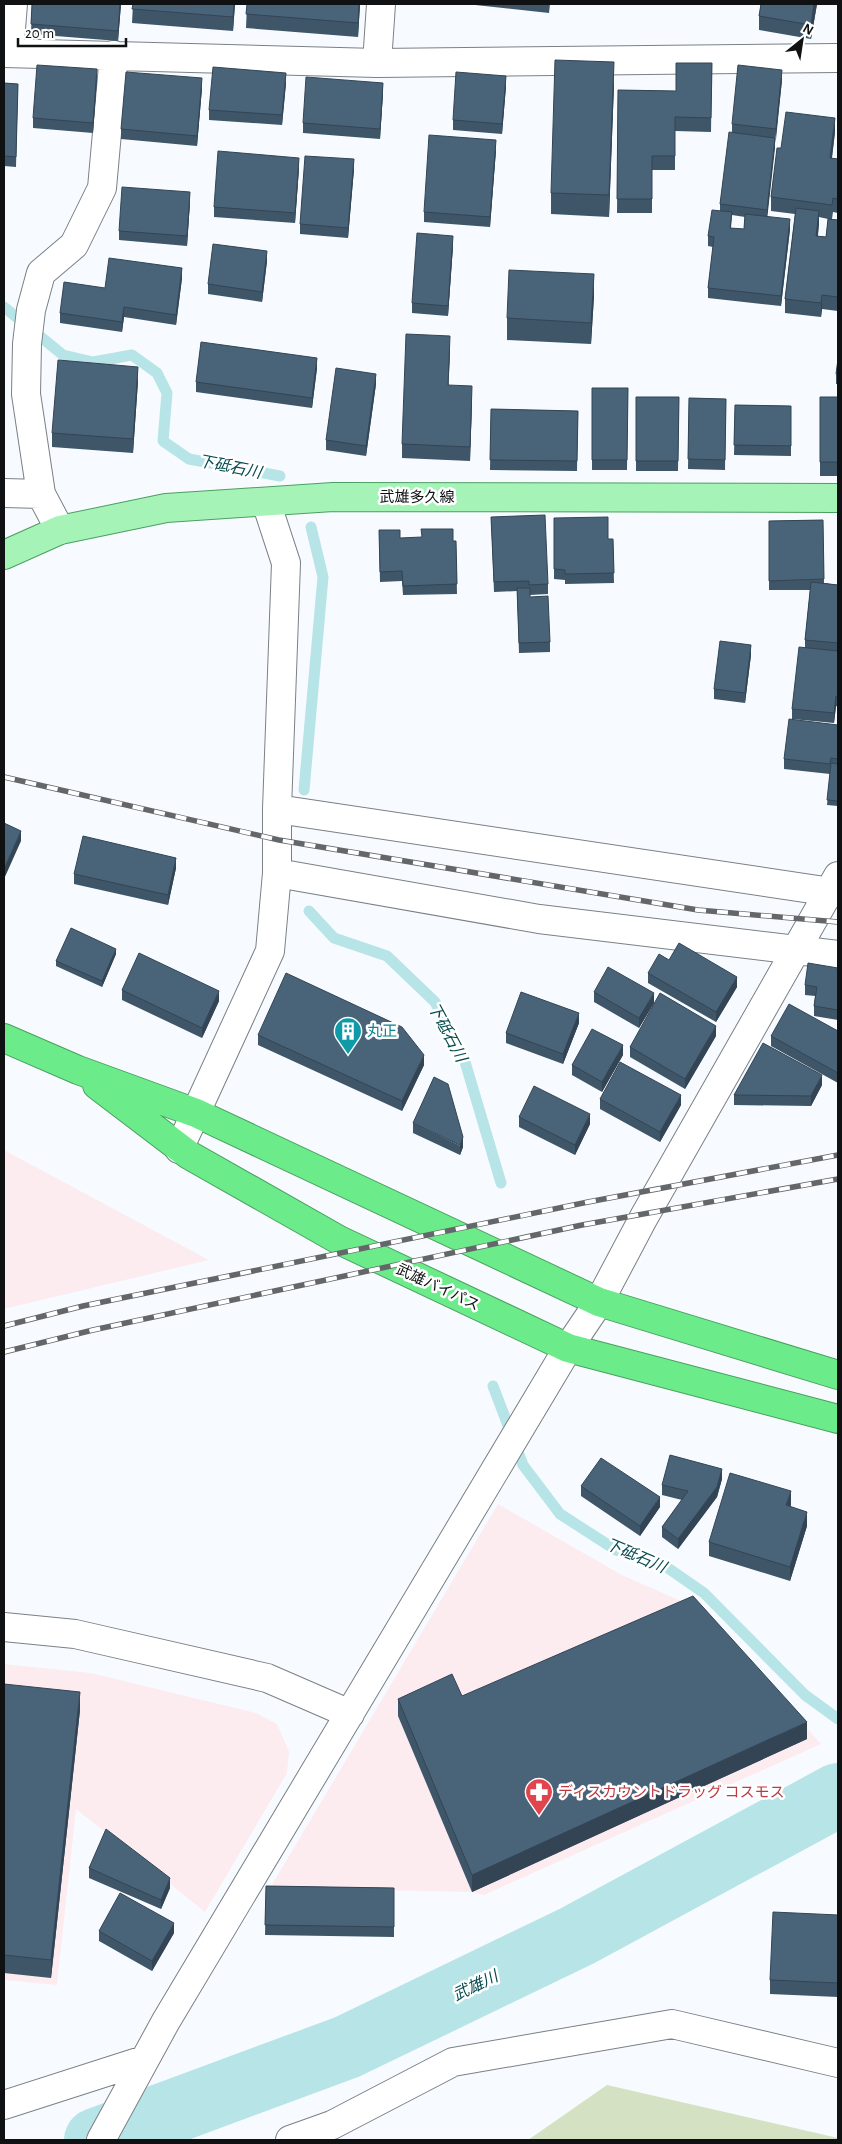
<svg xmlns="http://www.w3.org/2000/svg" width="842" height="2144" viewBox="0 0 842 2144" font-family="'Alegreya Sans','Noto Sans JP',sans-serif">
<rect width="100%" height="100%" fill="#f7fbff"/>
<path fill="#fcecf0" d="M4,1150L209,1260L4,1309Z
M498,1504L622,1575L699,1609L821,1744L484,1895L472,1892L270,1888Z
M4,1664L91,1673L256,1713L277,1724L289,1751L287,1773L205,1912L76,1809L57,1985L4,1980Z"/>
<path fill="#d4e2c3" d="M607,2085L838,2138V2140H528Z"/>
<g fill="none" stroke-linecap="round" stroke-linejoin="round">
<path stroke="#b7e4e7" stroke-width="11" d="M4,307L63,355L93,362L132,355L157,373L167,393L163,441L189,459L280,476
M304,790L323,577L311,527
M309,911L334,938L387,956L435,1002L463,1055L501,1183
M493,1386L523,1465L560,1514L616,1550L665,1566L704,1593L805,1695L838,1719"/>
<path stroke="#b7e4e7" stroke-width="64" d="M96,2140L347,2047L577,1936L838,1795"/>
<g stroke="#7a8085" stroke-width="30">
<path id="minor" d="M4,53L377,63L838,58
M9,53L13,4
M377,63L381,4
M4,493L41,494L60,530
M41,494L26,394L27,344L31,310L41,273L74,245L102,188L114,55
M266,502L286,563L277,809V873
M277,809L838,893
M179,1149L270,951L277,873L539,919L838,955
M4,1627L75,1634L267,1678L350,1714
M4,2105L144,2060
M101,2140L166,2021L568,1348L599,1302L644,1217L838,876
M290,2140L332,2125L453,2062L672,2024L838,2063"/>
</g>
<g stroke="#4b9f60" stroke-width="30">
<path id="major" d="M4,555L60,530L166,508L333,497L838,498"/>
</g>
<g stroke="#4b9f60" stroke-width="30">
<path id="highway" d="M4,1038L78,1070L196,1113L599,1302L838,1375
M97,1085L189,1155L339,1240L568,1348L838,1419"/>
</g>
<use href="#minor" stroke="#fff" stroke-width="28"/>
<use href="#major" stroke="#a6f3b8" stroke-width="28"/>
<use href="#highway" stroke="#6beb89" stroke-width="28"/>
<g stroke="#64676a" stroke-width="5.5">
<path id="rail" d="M4,777L279,840L698,910L838,922
M4,1326L83,1306L588,1202L838,1155
M4,1352L93,1330L582,1225L838,1179"/>
</g>
<use href="#rail" stroke="#fff" stroke-width="4" stroke-dasharray="11" stroke-linecap="butt"/>
</g>
<path fill="#3f5568" fill-rule="evenodd" d="M32,4H121L118,41L31,34Z
M133,4H235L233,31L132,23Z
M247,4H360L358,37L246,28Z
M466,4H550L549,13Z
M761,4H817L811,39L759,30V16Z
M712,63L711,132L675,131V170H652V213H617L618,90L676,91Z
M97,79L93,133L33,128V118Z
M782,80L767,216L790,229L781,306L708,298V288L713,247L708,246V236L720,211V204L732,133V124ZM732,215L745,217L744,229L731,228Z
M4,83L18,84L16,167L4,166Z
M286,83L282,125L209,120V110Z
M614,84L609,217L551,214V193Z
M506,86L502,134L453,130V120Z
M202,88L197,146L121,139V129Z
M383,93L380,139L303,133V123Z
M835,132L832,158L838,159V213L833,212L832,219L838,220V311L822,309L821,317L785,313V299L795,214L771,211V197L781,148ZM819,217L828,219L826,237L818,236Z
M496,150L490,227L424,222V212Z
M299,168L295,223L214,217V207Z
M354,169L348,238L300,234V224Z
M190,202L187,246L119,240V231Z
M453,246L448,316L412,313V303Z
M267,261L262,302L208,294V284Z
M182,278L176,325L124,317L122,332L60,323V313L105,288Z
M594,296L591,344L507,340V318Z
M450,350L448,385L472,400L470,461L402,458V444Z
M838,359V384H836V374Z
M317,368L312,408L196,392V382Z
M138,381L133,453L52,447V433Z
M376,384L366,456L326,450V440Z
M592,388H628L627,470H592Z
M636,397H679L678,471H636Z
M820,397H838V476H820Z
M689,398L726,399L725,470L688,469Z
M735,405L791,406V456L734,455Z
M491,409L578,411L577,471L490,470Z
M491,517L548,584V594L530,595V597L550,642V652L519,653L517,591L494,592Z
M554,518L608,539H613L614,583L565,584V580L554,579Z
M823,520L824,583L838,585V707L836,706L834,723L792,719V709L805,648V640L810,590H769V521Z
M379,530L400,538L456,541L457,594L403,595L402,581L380,582Z
M751,655L745,703L714,699V689Z
M838,725V806L827,805L830,774L784,769V759Z
M176,868L168,905L74,884V874Z
M116,954L102,987L56,966V961Z
M669,960L737,987L716,1022L648,983V973Z
M838,968V1020L814,1016V1006L815,996L805,995V985Z
M122,990L219,1001L202,1038L122,1000Z
M594,992L654,1003L639,1028L594,1002Z
M579,1023L563,1064L506,1043V1033Z
M838,1031V1083L771,1046V1036Z
M258,1035L424,1065L402,1111L258,1045Z
M716,1036L685,1089L630,1057V1047Z
M623,1055L602,1092L572,1075V1065Z
M822,1085L811,1106L734,1105V1095Z
M600,1099L681,1105L660,1142L600,1109Z
M519,1117L590,1124L575,1155L519,1127Z
M413,1123L463,1147L460,1155L413,1133Z
M722,1479L717,1497L678,1549L662,1537V1527L682,1500L662,1495V1485Z
M581,1486L660,1507L640,1536L581,1496Z
M791,1505L790,1506L807,1526L790,1581L709,1556V1542Z
M4,1684L80,1710L51,1978L4,1973Z
M462,1696L807,1739L472,1892L398,1716V1699Z
M89,1868L170,1888L161,1909L89,1878Z
M266,1886L394,1888V1937L265,1935Z
M838,1915V1997L770,1994V1980Z
M99,1931L174,1933L152,1971L99,1941Z"/>
<path fill="#334555" d="M120,4H121L118,41V31Z
M234,4H235L233,31V17Z
M359,4H360L358,37V23Z
M814,4H817L811,39V25Z
M614,62V84L609,217V195Z
M97,69V79L93,133V123Z
M782,70V80L776,139V129Z
M286,73V83L282,125V115Z
M506,76V86L502,134V124Z
M202,78V88L197,146V136Z
M383,83V93L380,139V129Z
M835,118V132L830,172V158Z
M775,138V148L767,220V210Z
M496,140V150L490,227V217Z
M299,158V168L295,223V213Z
M354,159V169L348,238V228Z
M190,192V202L187,246V236Z
M819,211V225L816,250V236Z
M790,219V229L781,306V296Z
M453,236V246L448,316V306Z
M267,251V261L262,302V292Z
M182,268V278L176,325V315Z
M594,274V296L591,344V323Z
M822,295V309L821,317V303Z
M124,307V317L122,332V322Z
M450,336V350L448,399V385Z
M317,358V368L312,408V398Z
M138,367V381L133,453V439Z
M376,374V384L366,456V446Z
M472,386V400L470,461V447Z
M751,645V655L745,703V693Z
M836,696V706L834,723V713Z
M21,831V841L4,879V869Z
M176,858V868L168,905V895Z
M116,949V954L102,987V981Z
M737,977V987L716,1022V1012Z
M219,991V1001L202,1038V1028Z
M654,993V1003L639,1028V1018Z
M579,1013V1023L563,1064V1054Z
M716,1026V1036L685,1089V1079Z
M623,1045V1055L602,1092V1082Z
M424,1055V1065L402,1111V1101Z
M822,1075V1085L811,1106V1096Z
M681,1095V1105L660,1142V1132Z
M590,1114V1124L575,1155V1145Z
M463,1137V1147L460,1155V1145Z
M722,1469V1479L717,1497L678,1549V1539Z
M791,1491V1505L786,1519V1505Z
M660,1497V1507L640,1536V1526Z
M807,1512V1526L790,1581V1567Z
M80,1692V1710L51,1978V1960Z
M807,1722V1739L472,1892V1875Z
M170,1878V1888L161,1909V1900Z
M174,1923V1933L152,1971V1961Z"/>
<path fill="#496379" stroke="#334555" d="M32,4H120L118,31L31,24Z
M133,4H234L233,17L132,9Z
M247,4H359L358,23L246,14Z
M761,4H814L811,25L759,16Z
M555,60L614,62L609,195L551,193Z
M676,63H712L711,118L675,117V156H652V199H617L618,90L676,91Z
M37,65L97,69L93,123L33,118Z
M738,65L782,70L776,129L732,124Z
M213,67L286,73L282,115L209,110Z
M126,72L202,78L197,136L121,129Z
M456,72L506,76L502,124L453,120Z
M306,77L383,83L380,129L303,123Z
M4,83L18,84L16,157L4,156Z
M786,112L835,118L830,158L838,159V199L833,198L832,205L771,197L777,148H781Z
M729,132L775,138L767,210L720,204Z
M429,135L496,140L490,217L424,212Z
M218,151L299,158L295,213L214,207Z
M305,156L354,159L348,228L300,224Z
M122,187L190,192L187,236L119,231Z
M796,208L819,211L816,236L826,237L828,219L838,220V297L822,295L821,303L785,299Z
M712,210L732,212L730,228L744,229L745,214L790,219L781,296L708,288L714,237L708,236Z
M417,233L453,236L448,306L412,303Z
M213,244L267,251L262,292L208,284Z
M109,258L182,268L176,315L124,307L122,322L60,313L64,282L105,288Z
M509,270L594,274L591,323L507,318Z
M406,334L450,336L448,385L472,386L470,447L402,444Z
M201,342L317,358L312,398L196,382Z
M838,359V374H836Z
M58,360L138,367L133,439L52,433Z
M336,368L376,374L366,446L326,440Z
M592,388H628L627,460H592Z
M636,397H679L678,461H636Z
M820,397H838V462H820Z
M689,398L726,399L725,460L688,459Z
M735,405L791,406V446L734,445Z
M491,409L578,411L577,461L490,460Z
M545,515L548,584L529,585V581L494,582L491,517Z
M608,517V539H613L614,573L565,574V570L554,569V518Z
M823,520L824,579L769,581V521Z
M421,529H453V541H456L457,584L403,586L402,571L380,572L379,530H400V538L422,537Z
M811,582L838,585V643L805,640Z
M517,588H530V597L548,596L550,642L519,643Z
M720,641L751,645L745,693L714,689Z
M799,647L838,651V697L836,696L834,713L792,709Z
M789,719L838,725V759L831,758L830,764L784,759Z
M831,763L838,764V801L827,800Z
M4,823L21,831L4,869Z
M83,836L176,858L168,895L74,874Z
M71,928L116,949L102,981L56,961Z
M679,943L737,977L716,1012L648,973L659,954L669,960Z
M139,953L219,991L202,1028L122,990Z
M808,963L838,968V1010L814,1006L817,987L805,985Z
M608,967L654,993L639,1018L594,992Z
M286,973L402,1027L424,1055L402,1101L258,1035Z
M521,992L579,1013L563,1054L506,1033Z
M660,993L716,1026L685,1079L630,1047Z
M789,1004L838,1031V1073L771,1036Z
M592,1029L623,1045L602,1082L572,1065Z
M763,1043L822,1075L811,1096L734,1095Z
M620,1062L681,1095L660,1132L600,1099Z
M434,1077L448,1084L463,1137L460,1145L413,1123Z
M534,1086L590,1114L575,1145L519,1117Z
M670,1455L722,1469L717,1487L678,1539L662,1527L688,1491L662,1485Z
M601,1458L660,1497L640,1526L581,1486Z
M730,1473L791,1491L786,1505L807,1512L790,1567L709,1542Z
M693,1596L807,1722L472,1875L398,1699L452,1674L462,1696Z
M4,1684L80,1692L51,1960L4,1955Z
M106,1829L170,1878L161,1900L89,1868Z
M266,1886L394,1888V1927L265,1925Z
M120,1893L174,1923L152,1961L99,1931Z
M773,1912L838,1915V1983L770,1980Z"/>
<defs>
<g id="building-pin" transform="scale(1.4375)"><path d="M0 17L-7.5 6A9.5 9.5 0 1 1 7.5 6Z" fill="#0f9aa8" stroke="#fff"/><path d="M-4-6H4V6H1V3H-1V6H-4ZM-2.5-4.3h1.7v1.8h-1.7ZM.8-4.3h1.7v1.8H.8ZM-2.5-1h1.7V.8h-1.7ZM.8-1h1.7V.8H.8Z" fill="#fff"/></g>
<g id="pharmacy-pin" transform="scale(1.4375)"><path d="M0 17L-7.5 6A9.5 9.5 0 1 1 7.5 6Z" fill="#e0444e" stroke="#fff"/><path d="M-2-6h4v4h4v4h-4v4h-4v-4h-4v-4h4Z" fill="#fff"/></g>
</defs>
<g fill-rule="evenodd">
<use href="#building-pin" x="348" y="1031"/>
<use href="#pharmacy-pin" x="539" y="1792"/>
</g>
<g text-anchor="middle" stroke-width="5" stroke-linejoin="round" paint-order="stroke">
<g font-size="15" fill="#0f1113" stroke="#fff">
<text x="417" y="502">武雄多久線</text>
<text transform="translate(438 1287) rotate(25)" y="5">武雄バイパス</text>
</g>
<g font-size="15" fill="#0d838f" stroke="#fff" text-anchor="start">
<text x="367" y="1036">丸正</text>
</g>
<g font-size="15" fill="#be3a42" stroke="#fff" text-anchor="start">
<text x="558" y="1797">ディスカウントドラッグ コスモス</text>
</g>
<g font-size="16" font-style="italic" fill="#074b50" stroke="#fff">
<text transform="translate(230 466) rotate(11)" y="6">下砥石川</text>
<text transform="translate(448 1032) rotate(62)" y="6">下砥石川</text>
<text transform="translate(636 1555) rotate(23)" y="6">下砥石川</text>
<text transform="translate(475 1985) rotate(-26)" y="6">武雄川</text>
</g>
</g>
<rect width="842" height="2144" fill="none" stroke="#0f1113" stroke-width="10"/>
<g transform="translate(802 40) rotate(30)" stroke="#ffffff" stroke-width="4" paint-order="stroke">
<path d="M0-4L9 19L0 12L-9 19Z" fill="#0f1113"/>
<text y="-8" font-size="14" font-weight="bold" text-anchor="middle" fill="#0f1113">N</text>
</g>
<path d="M18 38v8h108v-8" fill="none" stroke="#0f1113" stroke-width="2.5"/>
<text x="25" y="38" font-size="15" fill="#0f1113" stroke="#ffffff" stroke-width="4" paint-order="stroke">20 m</text>
</svg>
